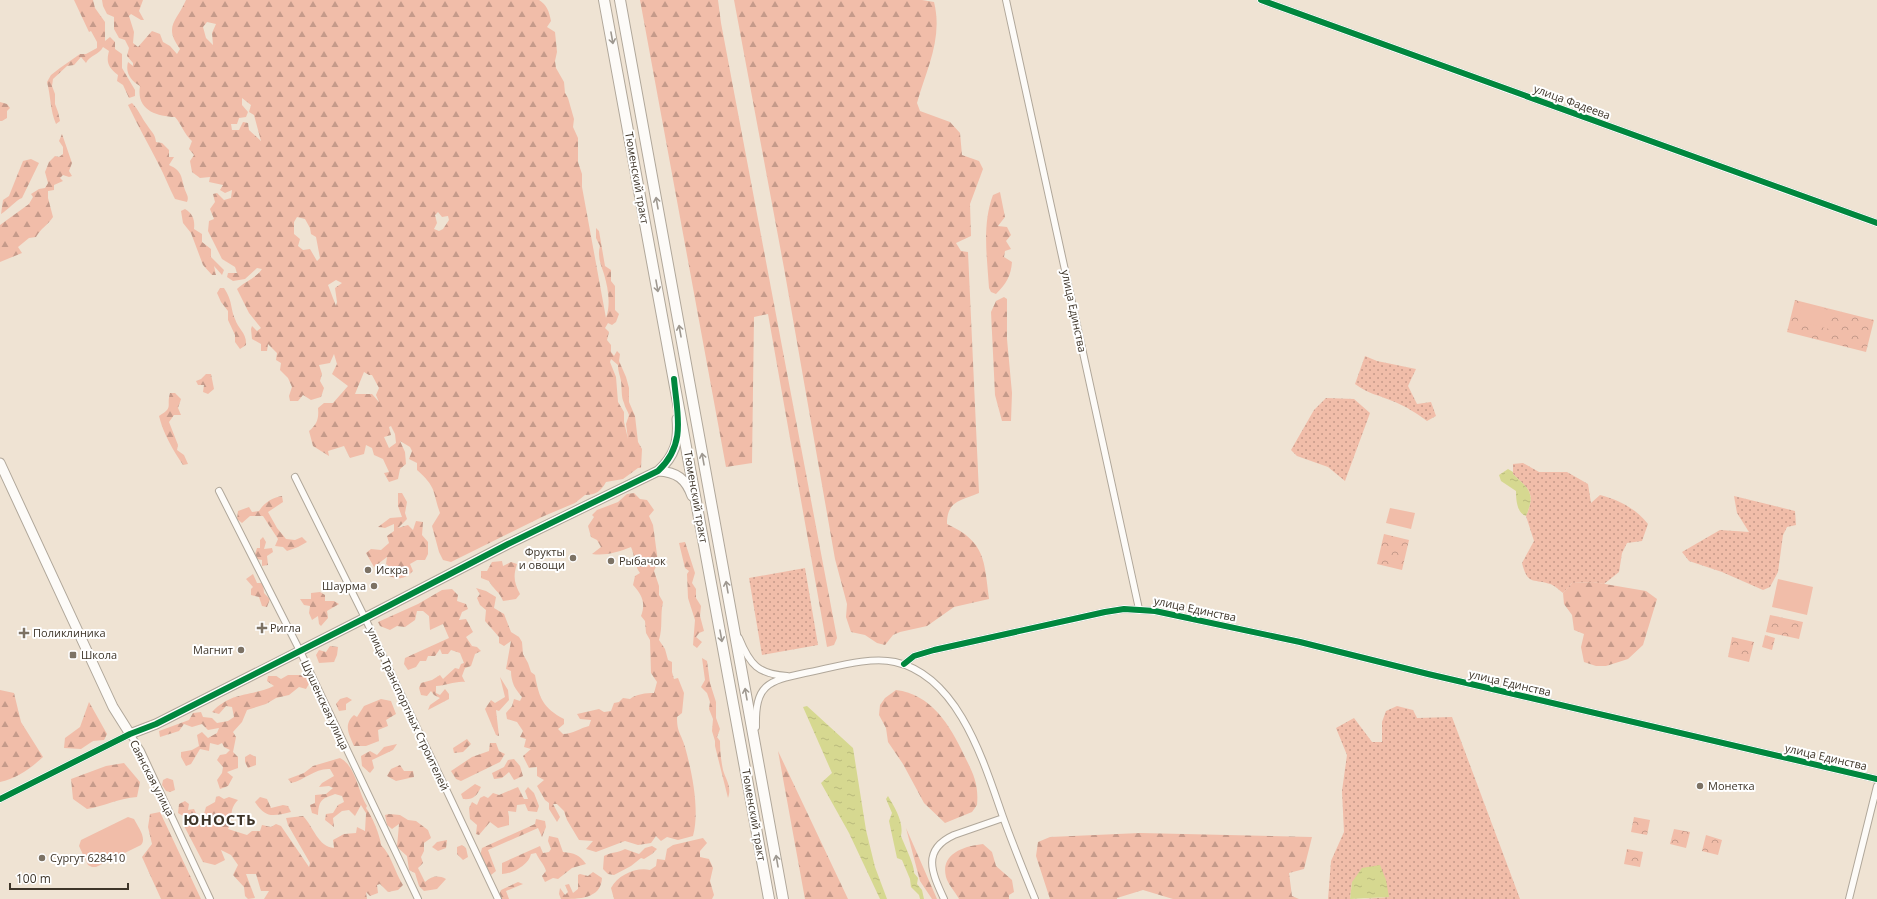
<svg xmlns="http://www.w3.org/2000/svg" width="1877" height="899" viewBox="0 0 1877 899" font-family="'Open Sans',sans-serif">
<defs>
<pattern id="grass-dots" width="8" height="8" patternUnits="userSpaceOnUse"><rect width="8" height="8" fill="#f1bda9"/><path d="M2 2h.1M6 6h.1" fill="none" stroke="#c59a8a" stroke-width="1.8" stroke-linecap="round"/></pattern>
<pattern id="forest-firs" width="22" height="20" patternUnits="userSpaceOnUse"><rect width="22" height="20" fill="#f1bda9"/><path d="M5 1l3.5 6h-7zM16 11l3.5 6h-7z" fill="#c59a8a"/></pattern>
<pattern id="park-crowns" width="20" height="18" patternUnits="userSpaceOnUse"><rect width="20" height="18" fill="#f1bda9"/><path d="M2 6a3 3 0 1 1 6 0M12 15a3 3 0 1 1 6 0" fill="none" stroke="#c59a8a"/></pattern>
<pattern id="water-ripples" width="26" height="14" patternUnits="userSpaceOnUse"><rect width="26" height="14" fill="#d6d890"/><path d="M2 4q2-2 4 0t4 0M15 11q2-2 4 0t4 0" fill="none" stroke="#b9ba7c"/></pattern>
</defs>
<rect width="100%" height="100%" fill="#efe3d3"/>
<path fill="url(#grass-dots)" d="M1365,356L1377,361L1416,369L1408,386L1417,404L1431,402L1436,416L1427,421C1416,413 1407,407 1395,402C1379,395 1368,394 1355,384Z
M1326,398L1354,399L1370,413L1345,481L1328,467L1297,456L1291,450L1314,410Z
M1523,463L1539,472H1567L1588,484L1591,503L1600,495C1619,500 1635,508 1648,524L1642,541L1627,543L1622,553L1619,572L1604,584L1593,582L1572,583L1563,593C1559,590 1554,585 1550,584C1533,578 1528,586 1522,563L1534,541L1526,516C1536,493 1529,489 1513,474V464Z
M1734,496L1795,511L1796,525L1787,527L1783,535L1778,572L1770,587L1763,590L1722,572L1689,561L1682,552L1720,530L1749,532L1737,513Z
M805,568L818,645L762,655L749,578Z
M1397,706L1413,710L1417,718L1452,717L1520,899H1364L1389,897L1352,882L1350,899H1328L1331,861L1344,832L1342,791L1347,755L1336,728L1354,718L1372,742H1382V722L1386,711Z"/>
<path fill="url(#forest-firs)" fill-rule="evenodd" d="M74,0H93L95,8L105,22V41L110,37L115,42V49L122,54V68L135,90V96L129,98L123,85L117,81L118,75C108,67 106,62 109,51L103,47C99,55 90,55 86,63L81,57L74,65L67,66L53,79L52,86L55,94V104L58,112L60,121L56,124C50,110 51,97 47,82L51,75L60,68L80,54H86L97,48V42L91,31L89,32Z
M102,0H143L139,11L144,20H141L131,14L129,16L134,32L133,43L138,47L152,31L160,34L163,42L170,46L177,54L180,49C163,26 177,21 186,0H539C547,5 549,11 551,21L547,27L555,32L557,52L555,61L556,68L564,82L565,93L568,98L574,119L573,127L578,138V162L582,174V187L606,318C611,304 608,288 604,274C601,265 597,256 600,246L596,238V228L599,231L605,266L611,270V281L615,286V310L619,314L616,322L612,325L608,323L605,328L609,332L607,340L611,345V352L614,356L617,351L620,354L619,361L626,377L629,388V402L635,416L638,442L642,449L641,468H638L623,479L606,482C601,491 596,495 585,495L575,503L544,516L451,562L443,560L439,552L432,526L440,513C432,490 437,488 417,470V463L409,459L412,451L410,447L400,441L405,452L406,464L400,469L398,479L389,482L384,473L389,472L383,459L374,455L372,448L366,445L364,454L350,458L344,446L328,451L329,456L313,446L309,431C317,424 319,419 318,408L324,403H333L348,386L332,374L337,364L334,354L330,363L319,365L322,374L320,381L324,388L321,397L311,400L303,395L298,401H290L289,396L292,387L288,378L280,370L281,363L276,360L277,353L268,344L267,351H261V344L252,339L251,329L252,326L257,331L261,328L249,313L237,289C245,281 255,279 262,269L257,268L245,279L233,281L227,277L228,273H237L235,267L222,259L208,231L209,221L214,219L210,209L215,202L213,194L217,193L224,200L231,198L232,190L225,193L220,190L223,185L209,182L210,177L200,178L192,172L190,161L194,155L189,149L192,141C184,134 182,125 175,117C156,116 136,110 140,86C131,81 125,73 128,62L133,66V63L127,56L129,48L125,40L119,38L114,29V17L107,14L103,6ZM207,22L216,24L212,33L213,45L206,38L203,27ZM242,98L251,105L249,112L254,115L261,141L249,130L248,123L243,122L239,130H232L231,124H237L239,118L246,117L248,112L242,105ZM438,212L442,217L448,216L449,220L443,229L439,231L434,229L437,223L435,215ZM297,217L305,219L310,228L311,234L316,237L320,258L317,261L310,249L303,250L298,246L300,239L294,234V222ZM336,280L342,283L335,288L337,302L336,306L328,285ZM611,359L618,365C618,372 620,375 621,381C622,388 621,397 624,403C625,408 628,411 629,415L626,424L628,439L624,422V412L618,402L616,377L610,362ZM364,372L369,375H372L379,388L376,395L379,402L372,394H355ZM391,426L395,434L396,443L389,448L384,437L391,435L389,427Z
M640,0H718L721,23L837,638L834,645L827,647L768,314L754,317L752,463L726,467Z
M734,0H922L934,2C943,38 927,68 917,103L920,111L950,122L960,133L962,155L979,161L983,169L970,204L971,236L956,243L961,251L968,252L979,493C961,501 947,500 947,524C986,542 984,561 989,599L954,607L927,626L900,632L893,635L885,645L877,643L865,635L851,632L846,617L847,604L835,559L784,268Z
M0,102L7,104L10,108L7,111V118L2,121H0Z
M132,103C139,110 141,117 147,125C151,132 155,133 156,142L162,143L169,150V157H174L169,165C183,171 181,178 185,190C187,195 189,197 187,202L175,199C169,188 165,176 159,165C149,145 138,126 128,105Z
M62,134L72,163L69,171L72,176L69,177L63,175L60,178L63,181L54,185V190L48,191V198L53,217C48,225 41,228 36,237L29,238L18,247L22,253L0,262V225L29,204L33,197L31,194L39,189L45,188L48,183L45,172L49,162L55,156L59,157L63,154V147L59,141Z
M31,159L39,163L22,198C16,200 8,210 1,214L3,200L9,196L23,161Z
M1000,192L1005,217L998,226L1007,227L1011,235L1006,241L1011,249L1005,251L1004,257L1012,262C1011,276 1006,284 996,294L991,292L989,288C987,257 982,224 993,195Z
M185,209C193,214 195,220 194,229L202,234V242L211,249V257L224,270L222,275L214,266L216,275H212L203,265L191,233L183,223L181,211Z
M220,288H224C233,302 230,307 235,319C238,329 247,333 246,345L240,349L235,342V335L228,320V311L221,302L217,293Z
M1004,297L1007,299V339L1012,393L1011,421H1002L995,395L991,312L996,301Z
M206,374H211L214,389L208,394L203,392L204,385H198L196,381L201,379Z
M170,393H175L181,399L178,408L181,415H174L169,422L178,445L177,450L184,455L188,464L183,465C173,450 163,433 159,416C174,407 166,407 170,393Z
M398,493H402L407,502L405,513L407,519L398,528L408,525L413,530L416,521L423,522L422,535L428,542V554L425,560H417L410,564L413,571C405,579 399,580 389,576L391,568L386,564L387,557L374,567L366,553L371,549L381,550L389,543L387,536L394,531V524L385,528L378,527L390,518L402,517L398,506Z
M634,493L640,499L647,500L654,510L649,516L653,525L658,562L654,571L659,586V595L663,602C660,615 663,627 659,640L665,649L668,660L672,662V672L674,679L678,678L684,693L682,713L677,717C677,733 681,733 685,747C692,772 700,810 693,836L678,840L667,837L661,841L656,836L651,843L638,845L625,841L596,852L586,849L593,841L579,840L567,820L564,811L557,804H553L560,817L557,822L549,809V803L545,800L537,786L544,780L537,776V767L529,768L523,756L531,749L524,747L526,739L520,737L523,731L517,722L507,719L506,713L512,706L514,699L520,701L522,697C515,689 511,682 511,671L506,669L511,641L504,646L499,643V637L485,621L486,610L480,605L477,598L480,594L476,588L486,591L496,597L494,608L504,614L511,632L519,637L522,642L523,654L528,663L531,672L535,675C539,698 543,708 564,719V724L558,729L563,734C573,734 580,728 589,726L591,720L580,719L577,714L599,709L604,712L611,711L614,703L619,702L623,698L630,699C636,694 646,693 654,693L657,682L651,673L650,640L646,633L645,621L641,616C646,603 642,595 633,585L635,576L640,573C634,565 635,556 631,547C618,552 606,556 592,554L601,547L597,540L591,537L588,526L594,517L592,515L597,510L618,502L627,494Z
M282,496L283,502L268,512L277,528L286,539L295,540L302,537L307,542L298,547L287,551L283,547L275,546L278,539L263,516H250L242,523L237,519L238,511L249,507L252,512L259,511C265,502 272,498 282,496Z
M263,537L266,542L264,549L272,548L273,552L267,556L268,565L262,566V560L257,559L255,554L257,548H260V540Z
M685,542L695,573L692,583L696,589V598L701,606L700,616L704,631L699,633L696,637L702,642L697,648L693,645L695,620L688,598L687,574L689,571L685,568L679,543Z
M502,561L503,566L511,562L517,564C513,576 514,583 520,594L516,599L503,601C500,592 493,589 489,581L481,578V571H487L492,562Z
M253,574L257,583H263L264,593L270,599L267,607L262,606L259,597L251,595V589L253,587L246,579Z
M1593,582L1646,591L1657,599L1643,645L1628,659L1606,666H1596L1584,662L1581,647L1584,634L1574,630L1572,615L1564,604L1563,593L1572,583Z
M452,589L458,595L457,601L466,604L468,609L462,612L459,620L466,619L473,632L466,637L472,646L477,647L481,651L475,654L471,666L465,668L462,676L465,682C455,681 446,686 436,686V693L440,695L445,689L449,694V699L428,710L430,705L440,698L434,695L431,691L427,696L421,695L419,688L421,683L432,680L440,675L443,679L455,668L459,669L461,664L464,663L460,653L451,650L448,654H442L440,649L435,656H428L426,661H420L416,667L408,670L404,664L405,658L449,638L443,624L430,630L429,616L423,611H417L415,620L405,627L397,626L390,630L380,626L378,622L418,604L442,590Z
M320,592L325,595V601H334L339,604L327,611L328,618L321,626L319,624L318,616L312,620L309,613L310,606L304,605L300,599H311V593Z
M330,646L338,647L337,655L334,662L319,663L316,655L319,650L326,652Z
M702,658L707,661L710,683L716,702V718L720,729L717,737L720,741C720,751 721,760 723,770C726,780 732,787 728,798L715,746V741L712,731L713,719L709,709L710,702L707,693L701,687L705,680Z
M288,675H300L307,677L310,682L306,689L299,687L289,695L276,698L266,704L247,710L242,722L233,732L236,737L233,752L238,757V768L227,772L233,777L228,786L220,789L217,780L222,773L223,767L217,760L220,755L226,754L230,750L224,747L222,743L218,745L210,743L209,751L200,749L191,764L186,766L181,757V752L192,750L199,746L197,735L202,732L208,738L217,733L219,728L208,730L202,724L192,727L184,724L179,731L160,737L159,731L189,720L193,713L201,712L203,717L212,718L217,723L228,721L234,717L232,707L226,706L219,714L212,712C232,691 250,697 274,686L267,681L268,676H276L281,679Z
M500,677L508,690L509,700L499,711L496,710L499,736L496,735L485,709L491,700L495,703L505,697Z
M0,690L14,693L21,722L43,757C31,768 16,779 0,782Z
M896,690C931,694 950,725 964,755C973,773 979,784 977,805L972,812L945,823L924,803L903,764L888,742L886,728L879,715L880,705L885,698Z
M347,697L352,700L346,704V710L339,711L336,704L340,699Z
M381,699L391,701L396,714L386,720L388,726L378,730L379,741L366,746H354C349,734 343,725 354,715L357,717L364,706Z
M89,702L107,734L104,740L93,741L81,749L64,748L65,738L80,727Z
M467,739L471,744L463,752L454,753L453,748Z
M490,743H496L499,751L505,754L500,762L461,781L456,779L451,771L472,757L489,751Z
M397,744L393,750L372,760L374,768L370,773L362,766L361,756L370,751L377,755L384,747Z
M778,751L848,899H805Z
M250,754L256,757V765L248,768L245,762V757Z
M340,758C356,766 358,792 367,806L366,808C372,816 380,835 381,845C392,856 394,871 403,885L398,890L388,892L380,884L377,885L378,893L370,896L366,892L367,899H264L269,891H261L256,874H246L255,898L248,899L245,896L244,887L233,875L238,865L231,855L221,850L225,860L215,865L203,862L183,824V816L178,813L179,804L185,801L189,804L188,810L194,809L199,819L203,817L206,807L215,802L216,797L219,796L224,799L229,797L238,800C227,811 235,819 228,829L247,835L252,831H260L262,825L271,827L276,824L281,826L309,867L310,863L288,825L286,818L303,816C313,826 318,847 334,848L333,840L344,834L356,833L357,827L365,831L366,813L361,805L355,816L349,810L342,811L333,818L334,827L325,820L326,814L333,813L338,805L344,802L342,796L335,794C322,799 319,799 318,815L312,813L310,805L315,803V795L326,794L333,788L329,786L319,787L322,783L334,776L330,769C315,768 305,780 291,783L288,779L304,773L313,766Z
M514,759L520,766L523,776L514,780L509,772L502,778L494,779L492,773L504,767L508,760Z
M124,763L140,782L137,797C119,798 105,806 87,809L73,799L71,779L106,766Z
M400,765L404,771H413L414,777L396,781L387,776L391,769Z
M167,778L173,780L175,790L170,792L166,791L162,785L163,780Z
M475,784L481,787C477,796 473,800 463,799L461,794Z
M518,787L524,799H528L525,791L528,787L534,793L539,806L537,812L528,811L525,804L517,805L516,812L508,811L509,817V825L498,828L490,822L479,835L476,834L477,825L470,819L469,808L472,802L477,805L480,798L484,796L488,798L493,793L499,795Z
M260,797L267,799L271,808L283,805L288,806L291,812C273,816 266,819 255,802Z
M160,812L201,899H161L142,857L152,844L148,827L150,814Z
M389,814L400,815L408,820L416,821L428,830L431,838L424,843V851L421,857L423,863L418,868L425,882C432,876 438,875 446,879L437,889L424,891L419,886L415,873L409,870L407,856L397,847L399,824L392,829L387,825L385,815Z
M536,819L545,821L546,827L542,837L538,828L488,850L496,871L491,875L480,856L482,848L535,824Z
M906,828L937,899H932L920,881Z
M1140,833L1312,837L1304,869L1289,873L1292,896L1299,899H1173L1143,890L1117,898V899H1050L1036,856L1038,842L1050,837Z
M549,836L558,838L563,852C574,853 580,855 586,864L572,868L558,879L553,878L545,882L542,876L546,871C544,864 539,860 536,853L531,854C529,865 512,874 502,874V863L540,846L543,853L549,852L551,849L548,841Z
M703,838L707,843L700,851V857L709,859L713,868L710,881L714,895L712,899H614L611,888C618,875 636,867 650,870L656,866L657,859L665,860L667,849L673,845Z
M447,840L446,848L438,851L432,847L437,842Z
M983,844L992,852L996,866L1012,880L1014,892L1009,895V899H959C955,892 948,884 946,877C940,853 965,846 983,844Z
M462,845L466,848L468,857L463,860L457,854V847Z
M652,846L657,849L652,854L644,859L641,858L631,866L614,875L608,874L603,869L604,856C611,852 618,853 625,849L639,854L645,848Z
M593,872L602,878C601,899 579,899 561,899L559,894L560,888L565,895L568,892L565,885L569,884L573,893L578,889V875L580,874L588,876Z
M518,882L523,884L506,891L509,899H501L499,895L501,890Z"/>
<path fill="url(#park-crowns)" d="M1795,300L1874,320L1866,352L1787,332Z
M1384,534L1409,540L1402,570L1377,564Z
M1770,615L1803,622L1799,639L1766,632Z
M1765,635L1775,638L1772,650L1762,647Z
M1732,637L1754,642L1749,662L1728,657Z
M1634,817L1650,820L1647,835L1631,832Z
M1674,829L1690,832L1686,848L1670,844Z
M1706,835L1722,840L1718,855L1702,851Z
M1627,849L1643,852L1640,867L1624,864Z"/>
<path fill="#f1bda9" d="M1803,303L1833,311L1829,329L1798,321Z
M1390,508L1415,513L1411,529L1386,523Z
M1778,579L1813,587L1807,615L1772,607Z
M128,817L134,819C138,827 147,838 141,845L96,867H92L88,865L79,846L81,840Z"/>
<path fill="url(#water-ripples)" d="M1508,469L1513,472V474C1529,489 1536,493 1526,516C1517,513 1516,500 1516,491L1501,481L1499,475Z
M807,706L853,748L866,830L875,867L887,899H880L849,833L821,783L832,773L803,707Z
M888,796C895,808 904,822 901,836C904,844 915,866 914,873L918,878L917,884L922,890L924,899H920L919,895L911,887L910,879L902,860L897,858L889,821L892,813L886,799Z
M1380,865L1386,880L1389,897L1350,899L1352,882L1362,868Z"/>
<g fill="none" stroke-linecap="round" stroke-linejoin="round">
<g stroke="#b0a79a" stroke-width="8">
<path id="street" d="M1006,0L1139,609
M1261,0L1877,223
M295,477L365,618L498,899
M219,491L300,651L418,899
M739,638C750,665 758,674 787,676
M904,664L914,656L934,650L1105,612L1124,609L1155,611L1300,642L1428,674L1877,779
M756,727C755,685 767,681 805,673C832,668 869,656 895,662C959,676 984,763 1003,817C1013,845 1024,872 1035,899
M0,799L130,734L141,751L210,899
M944,899C932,873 921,850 954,835L1003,818
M1849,899L1877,786"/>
</g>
<g stroke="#b0a79a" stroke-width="11">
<path id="secondary" d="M0,463L113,707L130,734L156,724L365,618L508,544L658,471C675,456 679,441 677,419
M658,471C677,472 686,479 692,496"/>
</g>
<g stroke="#b0a79a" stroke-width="12">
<path id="primary" d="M604,0L769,899
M620,0L783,899"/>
</g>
<use href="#street" stroke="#fdfbf8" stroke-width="6"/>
<use href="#secondary" stroke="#fdfbf8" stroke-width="9"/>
<use href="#primary" stroke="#fdfbf8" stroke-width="10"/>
<g stroke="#fff" stroke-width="8">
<path id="cycleway" d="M1261,0L1877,223
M904,664L914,656L934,650L1105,612L1124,609L1155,611L1300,642L1428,674L1877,779
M0,799L130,734L156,724L365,618L508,544L658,471C687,444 677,414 674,379"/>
</g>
<use href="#cycleway" stroke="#00873e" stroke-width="6"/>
</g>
<defs><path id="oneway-shaft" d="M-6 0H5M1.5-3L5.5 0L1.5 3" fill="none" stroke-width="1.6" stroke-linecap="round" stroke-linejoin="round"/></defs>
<g stroke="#9e9890">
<use href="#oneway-shaft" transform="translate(612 38) rotate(80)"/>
<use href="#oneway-shaft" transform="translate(657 203) rotate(-100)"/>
<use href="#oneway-shaft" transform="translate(657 286) rotate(80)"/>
<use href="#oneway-shaft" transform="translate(680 331) rotate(-100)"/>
<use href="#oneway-shaft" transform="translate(703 459) rotate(-100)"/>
<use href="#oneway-shaft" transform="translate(727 587) rotate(-100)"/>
<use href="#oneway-shaft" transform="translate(721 636) rotate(80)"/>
<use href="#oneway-shaft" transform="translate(746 694) rotate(-100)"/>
<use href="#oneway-shaft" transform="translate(777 861) rotate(-100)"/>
</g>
<g fill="#7c7264" stroke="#fff" stroke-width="1.5">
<circle cx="573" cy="558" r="4"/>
<circle cx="611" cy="561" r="4"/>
<circle cx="368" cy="570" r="4"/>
<circle cx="374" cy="586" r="4"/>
<path d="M260 622h4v4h4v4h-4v4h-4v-4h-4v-4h4z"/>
<path d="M22 627h4v4h4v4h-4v4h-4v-4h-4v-4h4z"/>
<circle cx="241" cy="650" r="4"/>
<rect x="69" y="651" width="8" height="8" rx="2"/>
<circle cx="1700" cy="786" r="4"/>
<circle cx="42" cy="858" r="4"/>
</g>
<g text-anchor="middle" stroke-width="4" stroke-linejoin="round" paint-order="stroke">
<g font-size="11" fill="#3e3529" stroke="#fff">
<text transform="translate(1572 102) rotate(20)" y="4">улица Фадеева</text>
<text transform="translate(637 178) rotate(80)" y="4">Тюменский тракт</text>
<text transform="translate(1074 311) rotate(78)" y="4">улица Единства</text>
<text transform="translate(696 497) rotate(80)" y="4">Тюменский тракт</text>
<text transform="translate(1195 609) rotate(12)" y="4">улица Единства</text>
<text transform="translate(1510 683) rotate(13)" y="4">улица Единства</text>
<text transform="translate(325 705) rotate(65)" y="4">Шушенская улица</text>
<text transform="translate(408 709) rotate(65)" y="4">улица Транспортных Строителей</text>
<text transform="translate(1826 757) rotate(13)" y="4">улица Единства</text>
<text transform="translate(152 778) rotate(63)" y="4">Саянская улица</text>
<text transform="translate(754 815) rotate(80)" y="4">Тюменский тракт</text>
</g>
<g font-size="11" fill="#3e3529" stroke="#fff" text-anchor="start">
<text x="565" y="556" text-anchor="end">Фрукты<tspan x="565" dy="13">и овощи</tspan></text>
<text x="619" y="565">Рыбачок</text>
<text x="376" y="574">Искра</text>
<text x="366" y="590" text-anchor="end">Шаурма</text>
<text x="270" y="632">Ригла</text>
<text x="33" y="637">Поликлиника</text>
<text x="233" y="654" text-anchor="end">Магнит</text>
<text x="81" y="659">Школа</text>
<text x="1708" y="790">Монетка</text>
<text x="50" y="862">Сургут 628410</text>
</g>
<g font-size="15" font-weight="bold" letter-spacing="1" fill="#3e3529" stroke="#fff">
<text x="220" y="825">ЮНОСТЬ</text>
</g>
</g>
<path d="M10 883v6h118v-6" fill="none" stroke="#3e3529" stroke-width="2"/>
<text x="16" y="883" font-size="12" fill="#3e3529" stroke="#ffffff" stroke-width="3" paint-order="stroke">100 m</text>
</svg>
